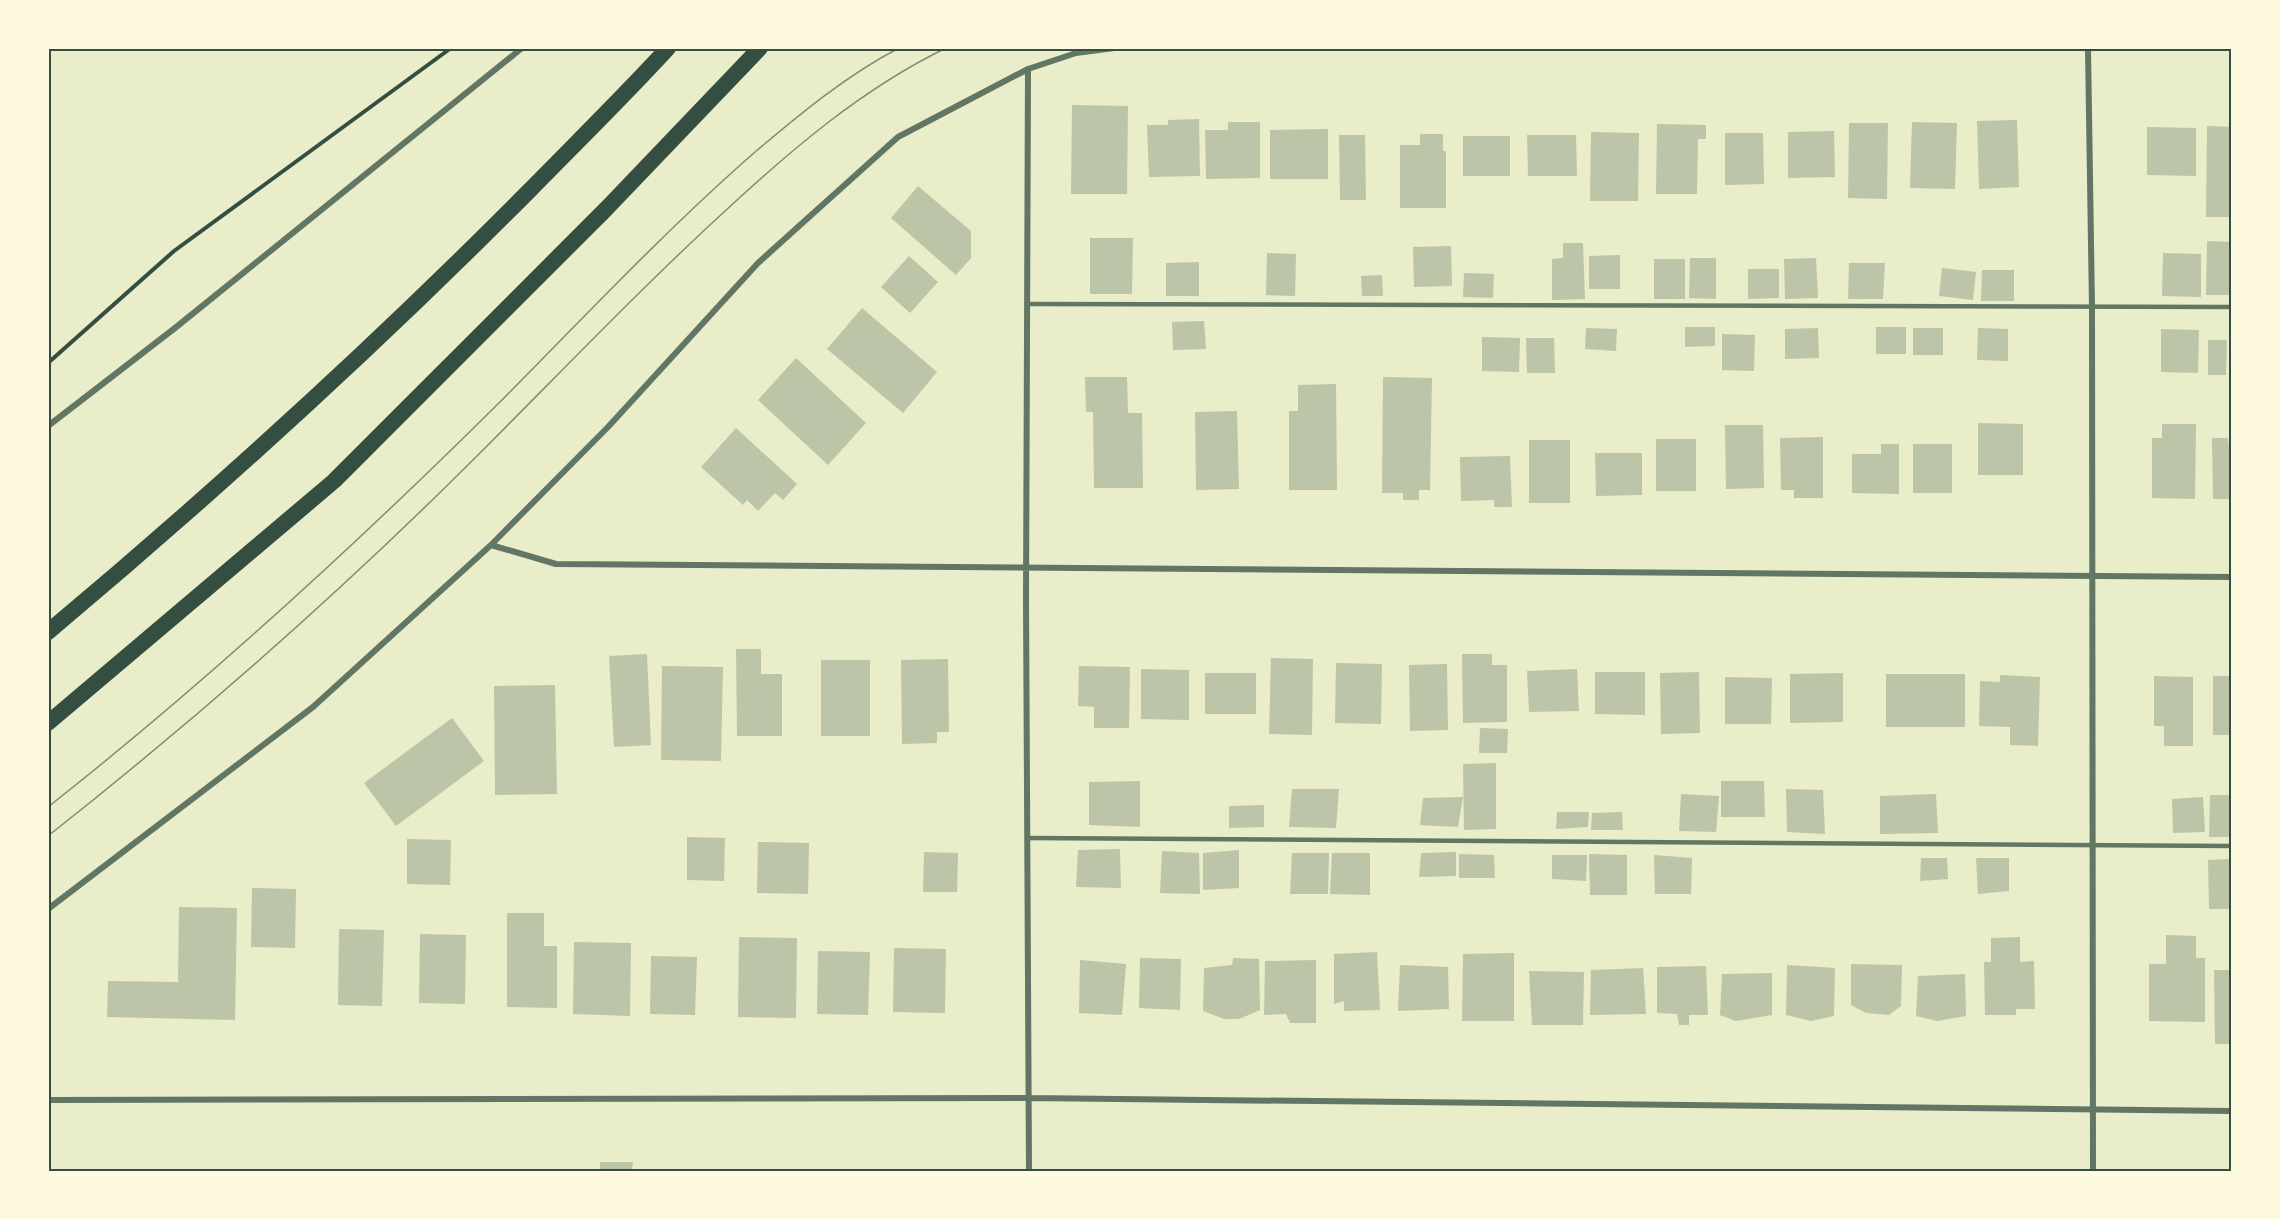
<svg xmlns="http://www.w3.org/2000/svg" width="2280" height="1219" viewBox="0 0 2280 1219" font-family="'Zilla Slab',serif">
<rect width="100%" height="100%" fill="#e9edc9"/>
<path fill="#bcc5a7" d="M1072,105L1128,106L1127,194H1071Z
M1199,119L1200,176L1149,177L1147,125H1168V120Z
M2017,120L2019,187L1979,189L1977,121Z
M1228,122H1260V178L1206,179L1205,130H1228Z
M1912,122L1957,123L1955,189L1910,188Z
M1849,123H1888L1887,199L1848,198Z
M1657,124L1706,125V139H1698L1697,194H1656Z
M2207,126L2232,127V217H2206Z
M2147,127L2196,128V176L2147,175Z
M1328,129V179H1270V130Z
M1834,131L1835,177L1788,178V132Z
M1591,132L1639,133L1638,201H1590Z
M1725,133H1763L1764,184L1725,185Z
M1420,134H1443V151H1446V208H1400V145H1420Z
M1339,135H1365L1366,200H1340Z
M1527,135H1576L1577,176H1528Z
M1463,136H1510V176H1463Z
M918,186L971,231V258L956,275L891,218Z
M1090,238H1133L1132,294H1090Z
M2207,241L2232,242V295H2206Z
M1563,243H1583L1585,299L1552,300V259L1563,258Z
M1451,246L1452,286L1414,287L1413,247Z
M1267,253L1296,254L1295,296L1266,295Z
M2163,253L2201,254V297L2162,296Z
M1620,255V289H1589V256Z
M909,256L938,282L910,313L881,287Z
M1690,258H1716V299L1689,298Z
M1816,258L1818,298L1785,299L1784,259Z
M1654,259H1685V299H1654Z
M1199,262V296H1166V263Z
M1849,263H1885L1883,299H1848Z
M1942,268L1976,272L1973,300L1939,296Z
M1748,269H1779V298L1748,299Z
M1982,270H2014V301H1981Z
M1464,273L1494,274L1493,298L1463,297Z
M1382,275L1383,296H1362L1361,276Z
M862,308L937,372L903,413L827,349Z
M1204,321L1206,349L1173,350L1172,322Z
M1685,327H1715V346L1685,347Z
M1876,327H1906V354H1876Z
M1586,328L1617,329L1616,351L1585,349Z
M1818,328L1819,358L1785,359V329Z
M1913,328H1943V355H1913Z
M1978,328L2008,329V361L1977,360Z
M2161,329L2199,330L2198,373L2161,372Z
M1722,334L1755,335L1754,371L1722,370Z
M1482,337L1520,338L1519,372L1482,371Z
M1526,338H1554L1555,373H1527Z
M2208,340H2227L2226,375H2208Z
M796,358L866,423L828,465L758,400Z
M1085,377H1127L1128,413H1142L1143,488H1094L1093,412H1086Z
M1383,377L1432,378L1430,490H1419V500H1403V493H1382Z
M1336,384L1337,490H1289V411H1298V385Z
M1237,411L1239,489L1196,490L1195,412Z
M1978,423L2023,424V475H1978Z
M2162,424H2196L2195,499L2152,498V438H2162Z
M1725,425H1763L1764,488L1726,489Z
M736,428L797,484L783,500L775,493L758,511L747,500L743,505L701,467Z
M1823,437V498H1794V490H1781L1780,438Z
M2212,438H2228L2229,448H2232V499H2213Z
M1656,439H1696V491H1656Z
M1529,440H1570V503H1529Z
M1881,444H1899V494L1852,493V454H1881Z
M1913,444H1952V493H1913Z
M1595,453H1642V495L1596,496Z
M1510,456L1512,507H1494V500L1461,501L1460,457Z
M736,649H761V674H782V736H737Z
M647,654L651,745L614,747L609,656Z
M1462,654H1492V665H1507V722L1463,723Z
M1271,658L1313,659L1312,735L1269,734Z
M948,659L949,732H937V743L902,744L901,660Z
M821,660H870V736H821Z
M1336,663L1382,664L1381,724L1335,723Z
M1447,664L1448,730L1410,731L1409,665Z
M662,666L723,667L721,761L661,760Z
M1079,666L1130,667L1129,728H1094V707L1078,706Z
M1141,669L1189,670V720L1141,719Z
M1577,669L1579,711L1529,712L1527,671Z
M1595,672H1645V715L1595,714Z
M1699,672L1700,733L1661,734L1660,673Z
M1205,673H1256V714H1205Z
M1843,673V722L1790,723V674Z
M1886,674H1965V727H1886Z
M2000,675L2040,677L2038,746L2010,745V727L1979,726L1980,681L2000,682Z
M2154,676L2193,677V746H2164V726H2154Z
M2213,676H2232V735H2213Z
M1725,677L1772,678L1771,724H1725Z
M555,685L557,794L495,795L494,686Z
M452,718L484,761L396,826L364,783Z
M1480,728L1508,729L1507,753H1479Z
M1496,763V829L1464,830L1463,764Z
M1140,781V827L1089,825V782Z
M1721,781H1764L1765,817H1721Z
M1292,789H1339L1336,828L1289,827Z
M1786,789L1823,790L1825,834L1787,832Z
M1681,794L1719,796L1716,832L1679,831Z
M1936,794L1938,833L1880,834V796Z
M2210,795H2232V837H2209Z
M1463,797L1458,827L1420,825L1423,798Z
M2203,797L2205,832L2173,833L2172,799Z
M1264,805V827L1229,828V806Z
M1557,812H1589L1588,827L1556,829Z
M1622,812L1623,830H1591L1592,813Z
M687,837L725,838L724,881L687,880Z
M407,839L451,840L450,885L407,884Z
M758,842L809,843L808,894L757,893Z
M1120,849L1121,888L1076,887L1078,850Z
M1239,850V888L1203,890V853Z
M1162,851L1199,853L1200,894L1160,893Z
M924,852L958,853L957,892H923Z
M1456,852V876L1419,877L1421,853Z
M1292,853H1329L1328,894H1290Z
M1332,853H1370V895L1330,894Z
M1459,854L1494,855L1495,878H1459Z
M1589,854L1627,855V895H1590Z
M1552,855H1587L1586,881L1552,879Z
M1654,855L1692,858L1691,894H1655Z
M1921,858H1947L1948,879L1920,881Z
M1976,858H2009V891L1978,894Z
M2232,859V909H2209L2208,860Z
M252,888L296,889L295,948L251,947Z
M179,907L237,908L235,1020L107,1017L108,981L178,982Z
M507,913H544V946H557V1008L507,1007Z
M339,929L384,930L382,1006L338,1005Z
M420,934L466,935L465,1004L419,1003Z
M2166,935L2196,936V958H2205V1022L2149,1021V964H2166Z
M739,937L797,938L796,1018L738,1017Z
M2020,937V962L2034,961L2035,1009H2016V1015H1985L1984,962H1991V938Z
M574,942L631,943L630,1016L573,1014Z
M894,948L946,949L945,1013L893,1012Z
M818,951L870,952L868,1015L817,1014Z
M1377,952L1380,1010L1344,1011V1001L1334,1004V954Z
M1514,953V1021H1462L1463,954Z
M651,956L697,957L695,1015L650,1014Z
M1140,958L1181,959L1180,1010L1139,1008Z
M1233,958L1259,959L1260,1010L1239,1019H1224L1203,1011L1204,968L1232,965Z
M1080,960L1126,964L1122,1015L1079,1013Z
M1316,960V1023H1290L1286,1014L1264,1015L1265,961Z
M1851,964L1902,965L1901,1006L1889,1015L1866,1013L1851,1005Z
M1400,965L1448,967L1449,1009L1398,1011Z
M1787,965L1835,968L1834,1016L1811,1021L1786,1015Z
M1706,966L1708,1015H1689V1025H1679L1677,1014L1657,1013V967Z
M1643,968L1646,1014L1590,1015L1591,970Z
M2214,970H2232V1044H2215Z
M1529,971L1584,972L1583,1025H1532Z
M1772,973V1015L1736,1021L1720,1015L1722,974Z
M1965,974L1966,1016L1937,1021L1916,1016L1918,976Z
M600,1162H633L632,1171H600Z"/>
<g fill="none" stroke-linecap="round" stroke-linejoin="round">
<path stroke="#344e41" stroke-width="4" d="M48,363L174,251L451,48"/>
<path stroke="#617663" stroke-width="4.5" d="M1027,304L2232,307
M1028,838L2232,846"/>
<path stroke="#617663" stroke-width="6" d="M2088,48L2092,308L2093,1171
M1028,69L1026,600L1029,1171
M48,426L175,328L522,48
M491,545L556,564L2232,577
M48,909L313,707L491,545L608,427L758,263L898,137L1028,69L1076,53L1114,48
M48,1100L1029,1098L2232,1111"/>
<path stroke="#344e41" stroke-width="16" d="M48,632C215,492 375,346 529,191C575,144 623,97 668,48
M48,723L334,481L606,209L760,48"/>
<path stroke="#7c8e77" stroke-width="1.5" d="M48,807C208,681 360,541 505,397C587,314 667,229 755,152C800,114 847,75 899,48
M48,836C199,717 344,589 480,453C561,372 640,289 724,212C792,149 862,89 946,48"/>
</g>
<rect width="2280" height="1219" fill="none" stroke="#fefae0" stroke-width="99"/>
<rect x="50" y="50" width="2180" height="1120" fill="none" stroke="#344e41" stroke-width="2"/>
</svg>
